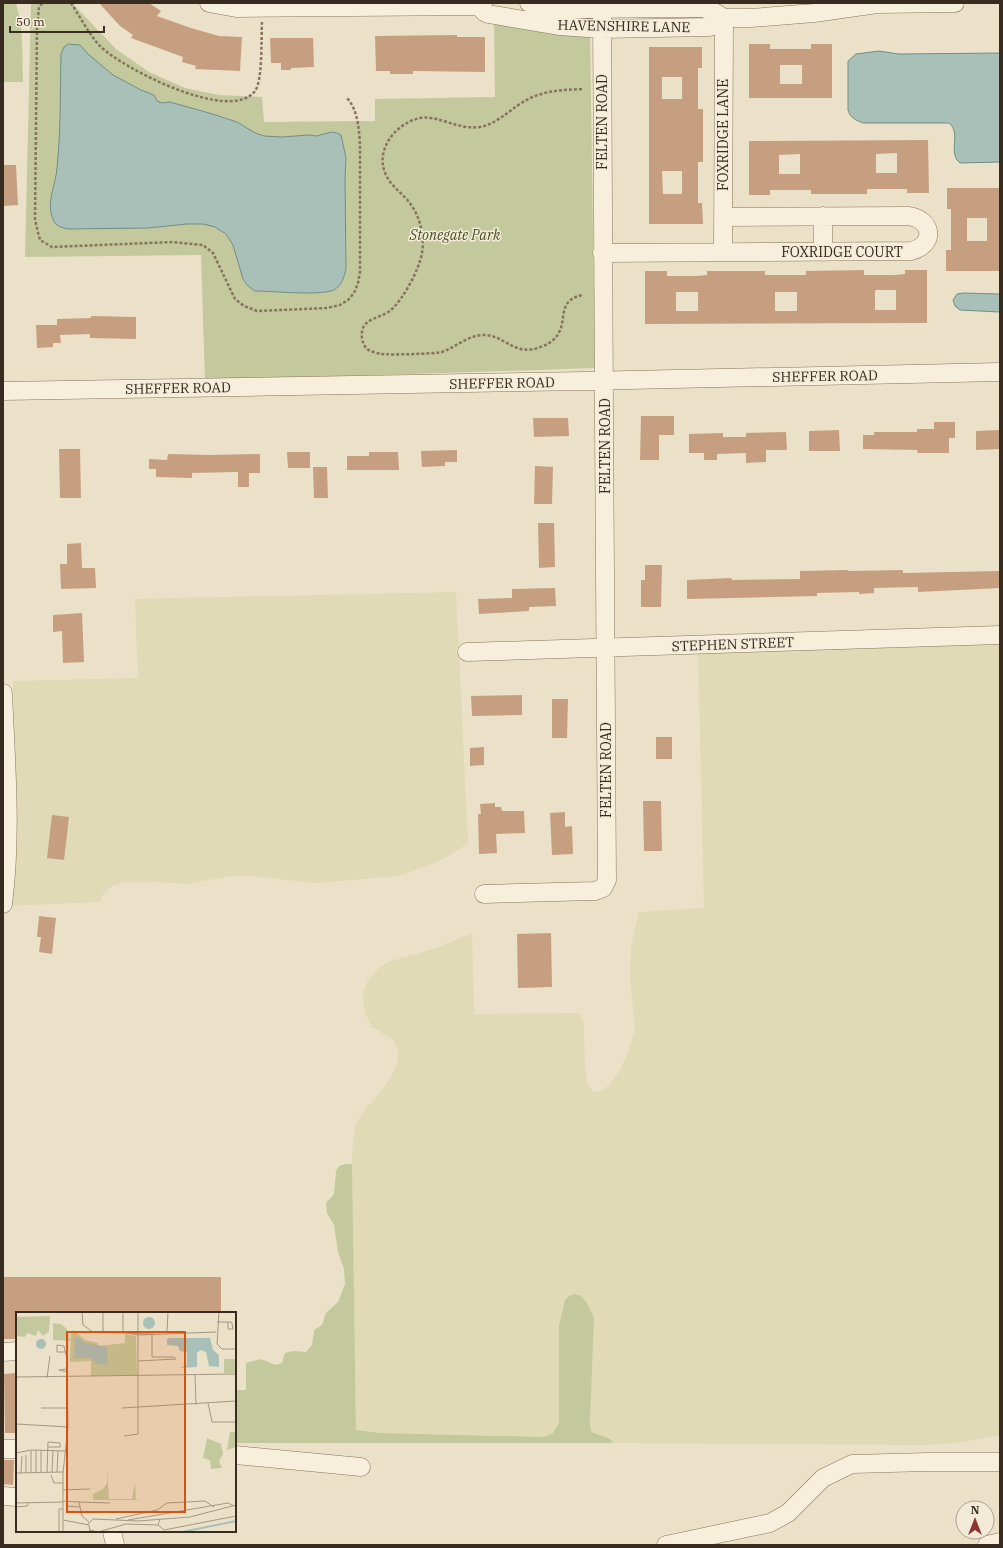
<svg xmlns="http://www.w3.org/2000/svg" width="1003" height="1548" viewBox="0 0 1003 1548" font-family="'IBM Plex Serif',serif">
<rect width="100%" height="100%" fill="#ebe1c8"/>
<path fill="#e0dab6" d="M456,592L468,843L447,857L427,866L398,876L315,883L251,876H231L187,884L155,882H124L110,887L103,894L100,902L8,906L15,788L13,681L138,678L135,599Z
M1000,641V1435L962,1442L928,1445L614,1443L611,1438L596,1435L591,1431L590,1423L594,1318L587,1303L581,1296L559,1423L553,1433L544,1437L380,1433L356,1430L352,1164L353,1140L356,1123L365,1110L391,1078L398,1060V1051L393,1040L371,1026L365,1013L363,1000L364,990L368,980L379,968L388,962L436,948L472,933L474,1014L580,1013L584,1024L585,1068L588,1085L594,1092L601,1091L609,1085L621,1069L629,1049L635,1030L630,975L631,946L639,912L704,908L698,650Z"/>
<path fill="#c3c99d" d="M3,3H16C24,29 22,55 23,82H3Z
M32,3H72L116,49L149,72L185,88L219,95L262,97L264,122L375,121V99L495,97L494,21L590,34L595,368L205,381L201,255L25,257L31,4Z
M346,1164H352L356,1430L380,1433L544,1437L553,1433L559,1423V1326L565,1300L569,1296L575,1294L581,1296L587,1303L594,1318L590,1423L591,1431C598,1437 609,1435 614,1443H235V1390H246V1363L261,1359L276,1365L282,1363L285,1353L293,1351L306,1352L312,1345L314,1330L322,1325L326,1313L338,1302L345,1284L344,1269L338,1252L334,1225L327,1213L326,1203L334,1194L336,1171L339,1166Z"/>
<path fill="#a9c0b9" stroke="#708e87" d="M68,44L80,45L88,54L113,75L141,90L154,95L157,101L162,103L170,102L209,113L237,122L255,133L264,136L282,137L309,135L316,136L332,132L337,133L341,135L346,158L345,178L346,269C344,277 342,285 334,290C320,296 272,291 255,291L247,285L243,279L233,245L226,234L215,227L203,224H187L148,228L67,229C56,226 54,224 51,213C48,198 56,183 57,168C61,130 60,92 61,54L64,47Z
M879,51L899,54L1000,53V162L960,163C947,153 962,133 949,123H863C856,120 850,118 848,110V61L856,54Z
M963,293L1000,294V312L960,310L955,306L953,300L957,294Z"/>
<path fill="#c69f81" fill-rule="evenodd" d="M99,3H149L161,11L157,16L191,28L219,36L242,37L240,71L195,69L196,66L182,62L183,57L131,38L133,35L120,26Z
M457,35V37H485V72L413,71V74H390V71H376L375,36Z
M270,38H313L314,67L291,68V70H281V63H271Z
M749,44H770V49H811V44H832V98H749ZM780,65H802V84H780Z
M649,47H702V68H698V109H703V162H698V203H702L703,224H649ZM662,77H682V99H662ZM662,171H682V194H663Z
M928,140L929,193H907V189H867V194H811V190H770V195H749V141ZM897,153V173H876V154ZM800,154V174H779V155Z
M3,165H16L18,205L3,206Z
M947,188H1000V271H946V250H951V209H947ZM967,218H987V241H967Z
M864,270V275H894L905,274V270H927V323L645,324V271H667V276H696L707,275V271H765V275H806V271ZM876,290H896V310H875V291ZM676,292H698V311H676ZM775,292H797V311H775Z
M91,316L136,317V339L90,338V334L60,335L61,343H53V347L37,348L36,325H57V319L91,318Z
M641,416H674V435H659V460H640Z
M533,418H568L569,436L534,437Z
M934,422H955V438H949V453H918L917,450L863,449V435H874V432H917V429H934Z
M839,430L840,451H809V431Z
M1000,430V449L976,450V431Z
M786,432L787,450H766V462L746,463V453L717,454V460H704V453H689V434L723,433V437H746V433Z
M59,449H80L81,498H60Z
M457,450V462H445V466L422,467L421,451Z
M287,452H310V468H288Z
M369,452H398L399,470H347V456H369Z
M168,454L210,455L260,454V473H249V487H238V472L192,473V478L156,477V469H149V459L167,460Z
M535,466L553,467L552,504H534Z
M313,467H327L328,498H314Z
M538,523H554L555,567L539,568Z
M81,543L82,568H95L96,588L61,589L60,564H67V544Z
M645,565H662L661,607H641V580H645Z
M848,570V571L903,570V573L1000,571V588L918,592V587L874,588V593L859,594V592L817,593V596L687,599V580L731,578L732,580L800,579V571Z
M555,588L556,606L529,607V611L479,614L478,599L512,598V589Z
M82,613L84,662L63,663L62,631L53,632V615Z
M522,695V715L472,716L471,696Z
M552,699H568L567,738H552Z
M656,737H672V759H656Z
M484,747V765L470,766V748Z
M643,801H661L662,851H644Z
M495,803V807H501L502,811H524L525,833L496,834L497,853L479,854L478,814H481L480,804Z
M565,812V827L572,826L573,854L552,855L550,813Z
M52,815L69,817L64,860L47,858Z
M39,916L56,918L52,954L39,952L41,937H37Z
M551,933L552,987L518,988L517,934Z
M3,1277H221V1313H17V1339H3Z
M17,1373V1433H5L4,1374Z
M4,1460H14L13,1485L3,1484Z"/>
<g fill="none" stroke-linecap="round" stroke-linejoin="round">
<g stroke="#86745e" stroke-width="19">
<path id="minor" d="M209,3L236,8L479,6L483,3
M529,3L552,8L567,9L703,8L714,12L724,18H751L814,13L877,4L955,3
M479,6L484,12L488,14L559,26L602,29L709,27L717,25L724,18
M723,252L724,18
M823,252V216
M602,253L911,251C936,245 933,219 908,216L723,217
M3,391L585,381L1000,372
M467,652L1000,635
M3,693C6,763 12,834 3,904
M484,894L595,891L603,888L607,880C605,588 603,295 602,3
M3,1352L17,1351
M3,1449H17
M235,1455L361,1467
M3,1496L17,1497
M112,1531L115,1545
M666,1545L770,1523L788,1513L823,1478L852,1464L928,1462H1000
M987,1545L1000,1542"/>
</g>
<path stroke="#86745e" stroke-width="2.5" stroke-dasharray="3 2" stroke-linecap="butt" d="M42,3L39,8L37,28L35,220L40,240L52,247L173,242L203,245L213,253L235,299L244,306L257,311L327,308L340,305L348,300L354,293L358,283L360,272V145C359,129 358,109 346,97
M71,3C79,15 90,36 100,46C122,68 230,124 255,91C263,80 261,38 262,22
M582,89C559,90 539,91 520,104C506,113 496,124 480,127C456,130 440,115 420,118C396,123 374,150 386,175C391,186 402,193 409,202C420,216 425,236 422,253C419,270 404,298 391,310C382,318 363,318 362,332C361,338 363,345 367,349C371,352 377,353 381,354C390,355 434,354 442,352C456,347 467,336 482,335C506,334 514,359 543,346C577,332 549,301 583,295"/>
<use href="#minor" stroke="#f7efdb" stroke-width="18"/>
</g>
<g text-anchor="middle" stroke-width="3" stroke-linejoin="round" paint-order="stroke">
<g font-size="14" fill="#382c21" stroke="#f3ebd7">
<text transform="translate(624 26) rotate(1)" y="5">HAVENSHIRE LANE</text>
<text transform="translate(602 122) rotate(-90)" y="5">FELTEN ROAD</text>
<text transform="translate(723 135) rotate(-90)" y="5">FOXRIDGE LANE</text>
<text x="842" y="257">FOXRIDGE COURT</text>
<text transform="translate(825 376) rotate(-1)" y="5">SHEFFER ROAD</text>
<text transform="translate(502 383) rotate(-1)" y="5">SHEFFER ROAD</text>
<text transform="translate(178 388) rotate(-1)" y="5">SHEFFER ROAD</text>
<text transform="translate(605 446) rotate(-90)" y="5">FELTEN ROAD</text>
<text transform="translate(733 644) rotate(-2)" y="5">STEPHEN STREET</text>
<text transform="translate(606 770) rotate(-90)" y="5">FELTEN ROAD</text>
</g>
<g font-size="14" font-style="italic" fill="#485229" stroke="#f3ebd7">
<text x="455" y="240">Stonegate Park</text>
</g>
</g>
<g transform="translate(16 1312)">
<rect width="220" height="220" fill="#ebe1c8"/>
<path d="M34,4L33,19L30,22L27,24L22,18L20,24L11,21L9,25L0,24V5ZM37,11L45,12L51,17L54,29L37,28ZM57,18L69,28L82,31V34L109,31V22L120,24L121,63L75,64V49L54,50L55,20ZM208,47H220V61H208ZM214,120H220V135L211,138ZM191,126L205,132L207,142L203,149L206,156L195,157L194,148L187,146ZM91,156L93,187H116L119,171L120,187L123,188H77V182L87,177L91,171Z" fill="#c3c99d"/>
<path d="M127 11a6 6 0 1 1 12 0a6 6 0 1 1-12 0ZM61,25L70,31L91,35L92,52L81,53L75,46H58L59,26ZM154,26H194L197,38L203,43V55L193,54L190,40L184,38L181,41V55L164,56L171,53V40L164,39L162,34L151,33V27ZM20 32a5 5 0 1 1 10 0a5 5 0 1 1-10 0Z" fill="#a9c0b9"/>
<path fill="none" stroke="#a9c0b9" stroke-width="2" d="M166,220L220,209"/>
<path fill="none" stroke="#a39985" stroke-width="1" d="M66,0L67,13L77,20L136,22M87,0V20M107,0V20M203,0L201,32L206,37H220M201,10H215L216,11L217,17H212V10M107,20L122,23L200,20M151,20L152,0M136,45V22M122,49L160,47L158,45H136M51,60L43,58L51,57M179,63L180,93M0,65L220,62M31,66L34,44M192,91L196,110H220M25,96H51M106,96L220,89M0,112L52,115M108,124L122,122V0M0,141L15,138M20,160V138M25,160V138M31,160L32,130L44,131V135H32M36,160L37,139M41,160L42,139M0,161L47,160M5,161L6,144M10,161V143M15,161V138L50,139M35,163L38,171H47M47,178L74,177M47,189L63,190L66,204L73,210M63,190L94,191M0,191L47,190M50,194L64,195M0,195L11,194L13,191M100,207L141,198L151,191L189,189L198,195M47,208L73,213L74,220M112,208L212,191L218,194M71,213L77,207L122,209L174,205L220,193M142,213L148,218L220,204M74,218L82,220L110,212L142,213L144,207M43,220V197H47M47,220V161L52,115L51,47L48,34L41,33V40H49"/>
<path fill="#d6540e" fill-opacity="0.15" stroke="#d6540e" stroke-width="2" d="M51,20H169V200H51Z"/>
<rect width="220" height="220" fill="none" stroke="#382c21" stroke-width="2"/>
</g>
<rect width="1003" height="1548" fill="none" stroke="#382c21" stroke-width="8"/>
<g transform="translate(975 1520)"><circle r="19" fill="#f3ebd7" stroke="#a89f8e"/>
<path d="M0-3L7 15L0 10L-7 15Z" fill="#903333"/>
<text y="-6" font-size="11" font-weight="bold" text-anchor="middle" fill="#382c21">N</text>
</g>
<path d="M10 26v6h94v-6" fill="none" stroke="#382c21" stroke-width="2"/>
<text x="16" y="26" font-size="12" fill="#382c21" stroke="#f3ebd7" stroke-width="3" paint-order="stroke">50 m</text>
</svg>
